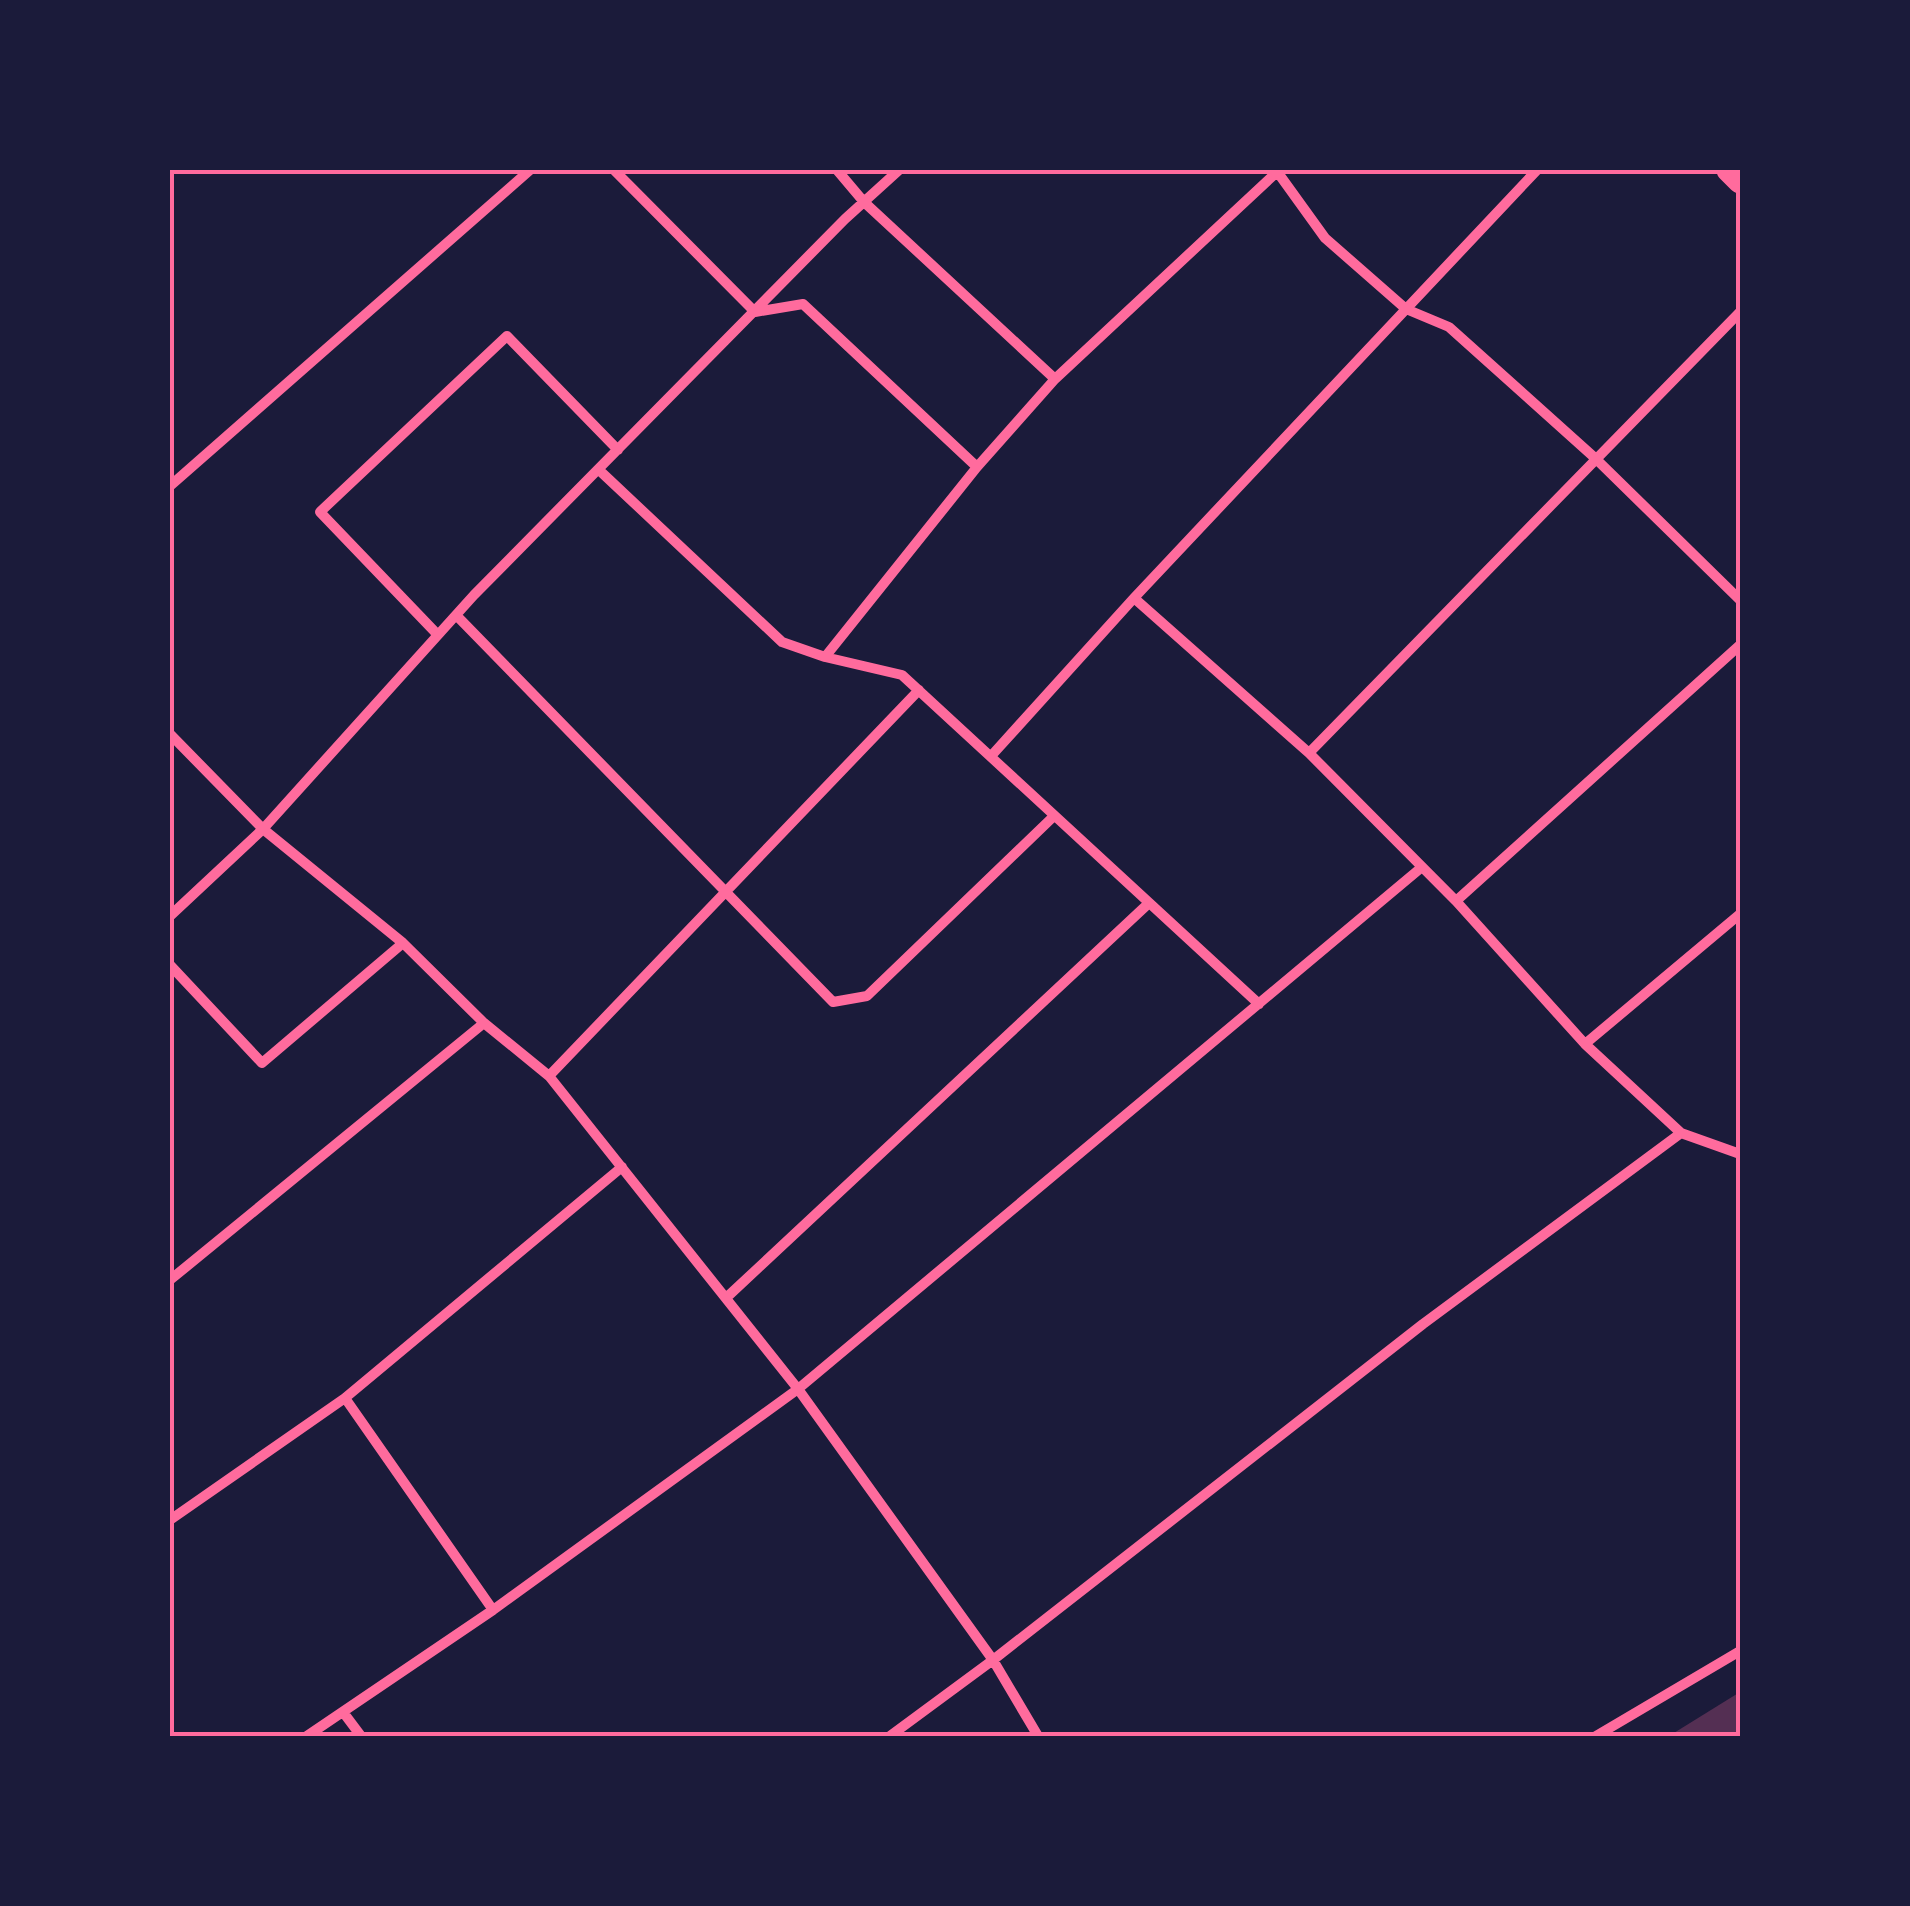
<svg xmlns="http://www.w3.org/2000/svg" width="1910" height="1906" viewBox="0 0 1910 1906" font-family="'DM Sans',sans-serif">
<rect width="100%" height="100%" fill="#1b1b3a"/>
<path fill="#542f53" d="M1740,1692V1736H1669Z"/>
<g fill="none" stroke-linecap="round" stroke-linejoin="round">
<path stroke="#ff6b9d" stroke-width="10" d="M614,170L755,312L803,304L977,467
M837,170L864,202L1055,379
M1276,170L1325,238L1406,309L1449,327L1595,458L1740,600
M599,470L782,642L825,657L902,675L1259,1004
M170,486L530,170
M1134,598L1309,753L1456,901L1585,1044L1681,1133
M456,615L833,1002L867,996L1054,816
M437,634L320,512L507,336L618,450
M825,657L977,467L1055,379L1278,171
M170,734L263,829L403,943L484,1023L549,1076L798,1389L993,1660L1038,1736
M1309,753L1740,312
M992,755L1134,598L1537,170
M1456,901L1740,645
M170,916L263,829L474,595L845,219L899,170
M170,965L262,1063L403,943
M1585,1044L1740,914
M549,1076L919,690
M170,1280L484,1023
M726,1298L1149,903
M345,1398L493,1610
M170,1520L345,1398L622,1167
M343,1712L361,1736
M307,1736L493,1610L798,1389L1422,867
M890,1736L993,1660L1423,1324L1681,1133L1740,1154
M1596,1736L1740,1651"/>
<path stroke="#ff6b9d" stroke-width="25" d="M1729,170L1740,181"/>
</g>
<rect width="1910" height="1906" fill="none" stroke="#1b1b3a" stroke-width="345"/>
<rect x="172" y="172" width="1566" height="1562" fill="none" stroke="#ff6b9d" stroke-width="4"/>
</svg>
